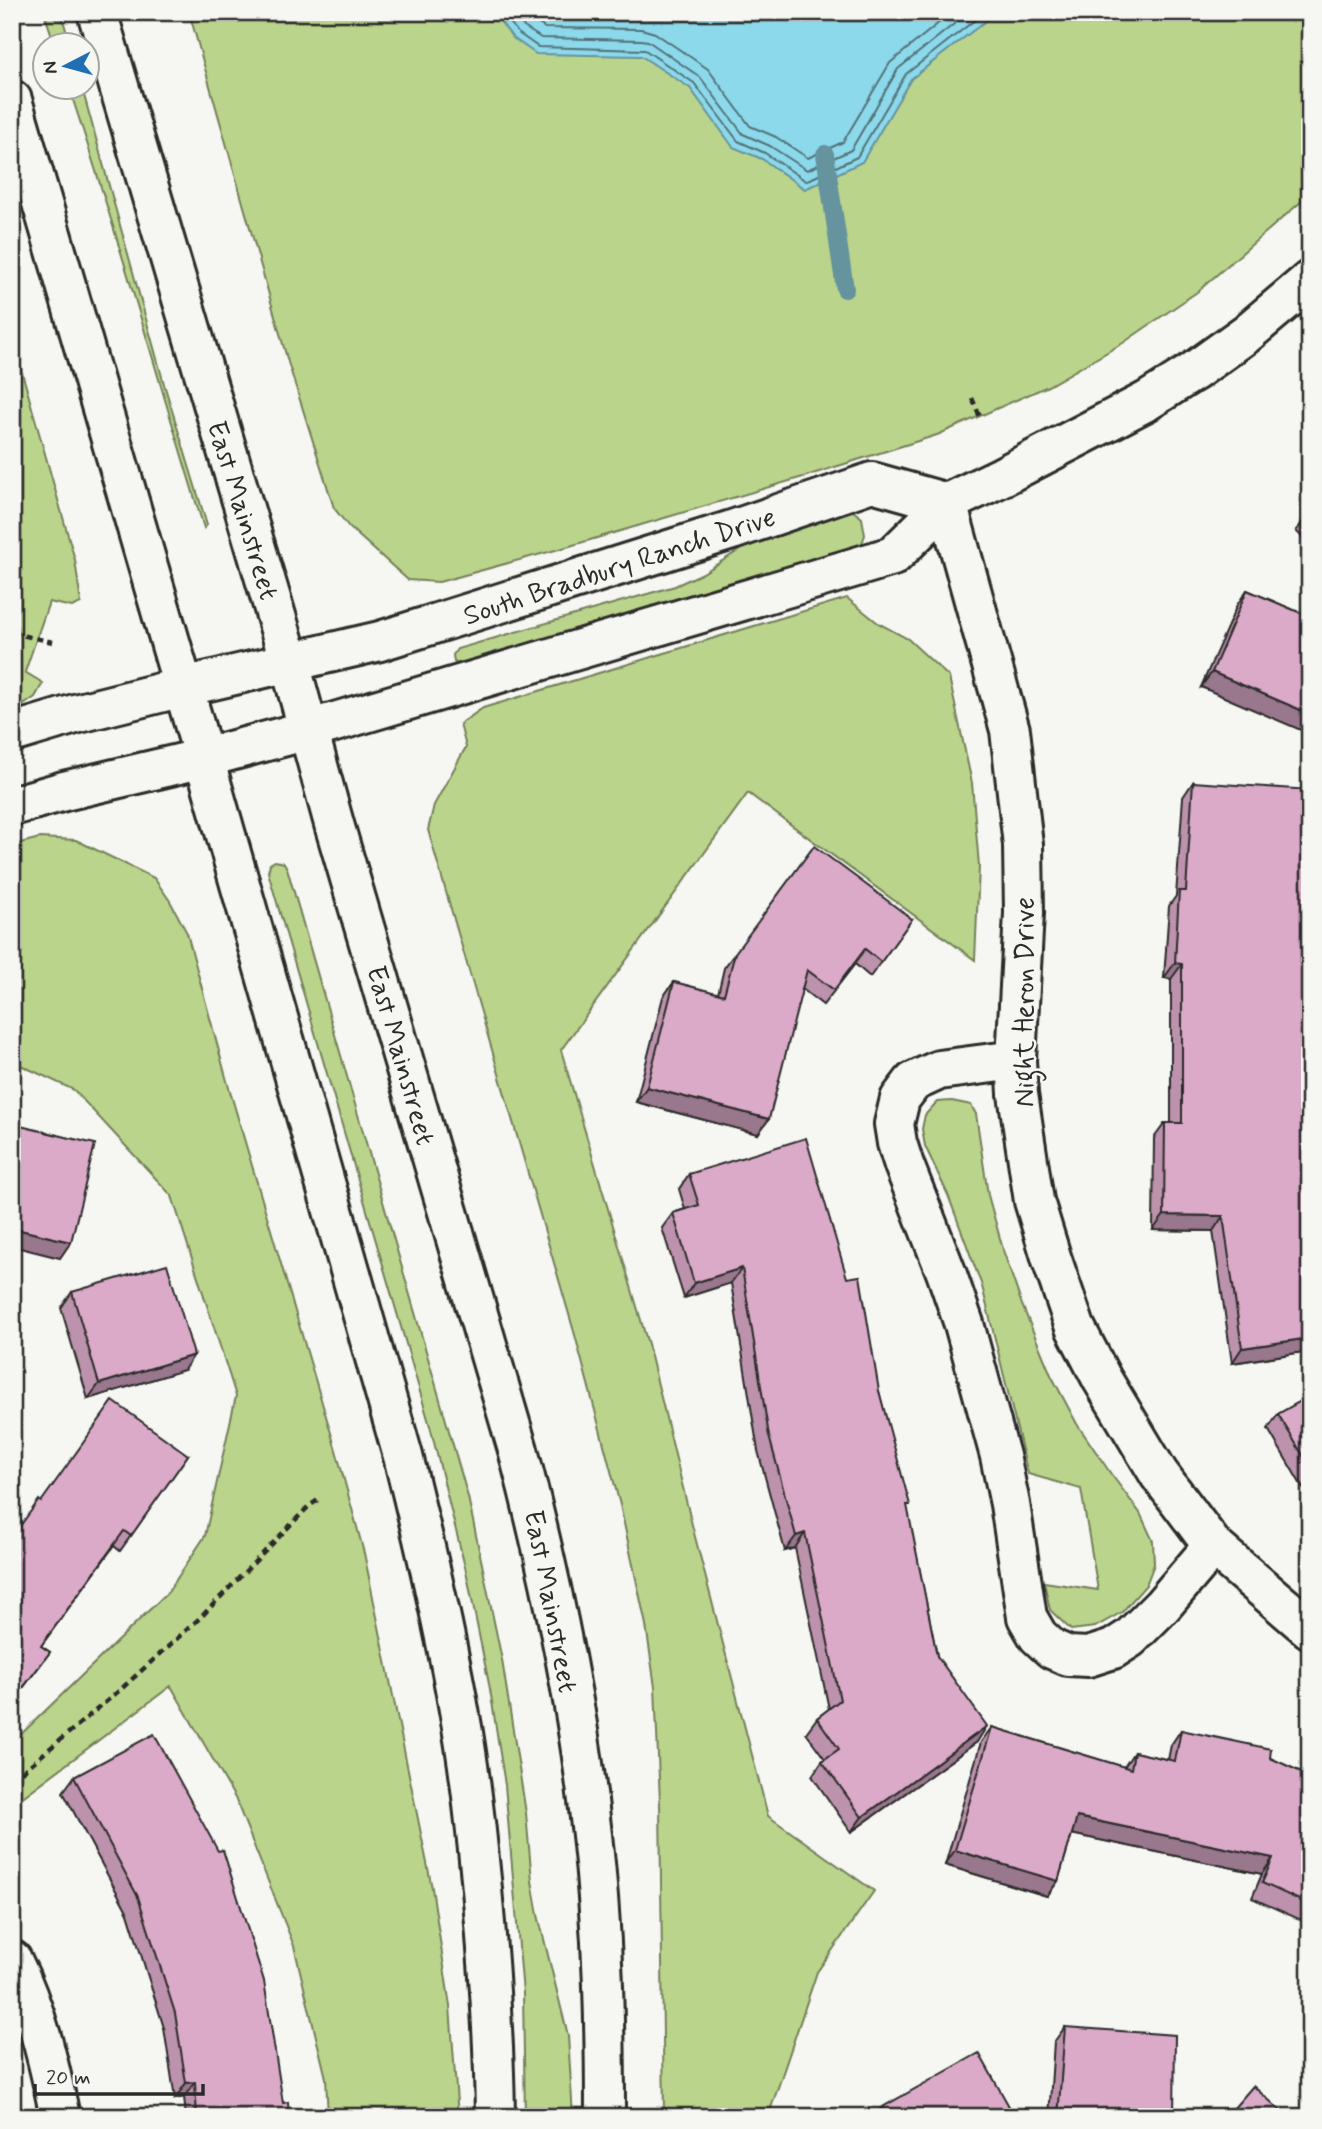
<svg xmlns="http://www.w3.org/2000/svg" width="1322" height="2129" viewBox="0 0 1322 2129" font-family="Mynerve,sans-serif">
<rect width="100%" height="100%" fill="#f6f6f2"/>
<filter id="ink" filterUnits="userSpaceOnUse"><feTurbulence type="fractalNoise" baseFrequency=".0143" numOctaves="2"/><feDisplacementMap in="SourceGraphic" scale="14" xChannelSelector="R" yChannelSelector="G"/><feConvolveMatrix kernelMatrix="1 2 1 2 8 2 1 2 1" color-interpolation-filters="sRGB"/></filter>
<g filter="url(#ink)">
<path fill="#bbd48b" stroke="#73805b" stroke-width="2" d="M44,12H61L70,45H55Z
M189,12H1310V194L1197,292L1123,343L1048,386L937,435L803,477L563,548L439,582L408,580L349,527L334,508L288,362Z
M69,88H82L164,384L207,525L204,528C158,381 118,233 69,88Z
M12,337L75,560L81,603L72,607L49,602L25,672L43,683L35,697L12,713Z
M841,509L853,511L862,518L865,535L861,546L462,666L454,662L453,655L457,649L675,586L703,573L746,546Z
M847,598L878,623L908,639L949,677L972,783L979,866L975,960L748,793L561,1050L648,1344L694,1533L768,1816L874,1891L817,1972L768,2117H664L660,1802L655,1687L646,1625L620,1505L575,1335L428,830L434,805L466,747L460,724L483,708Z
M40,838L76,840L154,878L170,901L187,933L227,1081L336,1450L364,1553L432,1888L450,2006L458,2117H328L326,2078L294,1946L235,1798L171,1686L12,1805V1743L168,1592L205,1536L236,1396L172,1196L74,1090L12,1061V845Z
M275,861L284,863L287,868L468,1497L502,1660L526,1813L532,1881L538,1915L568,2036L573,2117H525L523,1993L505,1785L490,1689L467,1575L430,1426L268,872L270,864Z
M952,1101L971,1105L976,1114L988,1195L1004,1253L1022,1305L1051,1375L1077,1424L1111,1474L1140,1513L1153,1541L1154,1564L1146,1585L1122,1612L1095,1627L1071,1630L1050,1610L1044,1582L1098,1590L1081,1489L1028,1474L982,1286L948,1195L925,1146L922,1129L925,1115L937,1102Z"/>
<path fill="#8cd9eb" stroke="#65939e" stroke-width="2" d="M493,12H997L911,79L862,162L805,189L762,159L733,147L690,88L641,56L536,54L513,38Z"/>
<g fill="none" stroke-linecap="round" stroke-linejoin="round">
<path stroke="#527178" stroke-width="2" d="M502,12L518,33L538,47L645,50L694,83L738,141L765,153L806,181L857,157L906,74L985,12
M513,12L524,27L541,38L641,40L648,41L700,77L743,134L770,146L807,170L851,150L898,69L969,12
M526,12L531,19L545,28L641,29L655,33L708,69L750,126L776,137L808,158L843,142L890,63L952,12"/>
<path stroke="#65939e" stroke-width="18" d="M825,154L845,289"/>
<g stroke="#2b2b2b" stroke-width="44">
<path id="minor" d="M947,503L1010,730L1023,845L1024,913L1016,1060L1018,1094L1034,1201L1052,1260L1075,1327L1102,1379L1159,1474L1213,1546L1310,1629
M12,733L75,714L183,687L380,641L732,530L872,482L947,503
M12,806L64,791L204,758L308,730L893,556L947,503L1001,477L1147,401L1193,372L1246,334L1310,280
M1016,1060L939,1070L913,1082L900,1099L894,1124L897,1143L904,1165L946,1272L964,1324L1000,1456L1010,1504L1027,1617L1038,1636L1052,1649L1068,1656L1088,1657L1113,1649L1130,1638L1162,1606L1213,1546
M12,1960C37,2010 49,2063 60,2117"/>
</g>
<g stroke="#2b2b2b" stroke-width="44">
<path id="major" d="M97,12L290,663L334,824L518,1450C551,1576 578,1705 592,1835C603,1929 605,2023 605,2117
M12,100L204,758L403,1456C424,1540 444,1625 459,1710C470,1769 476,1829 482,1889C489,1965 494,2040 495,2117"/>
</g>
<path stroke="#2b2b2b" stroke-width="4.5" stroke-dasharray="7 5" stroke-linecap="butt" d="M972,398L980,417
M12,633L53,642
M12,1780L120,1690L202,1616L309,1506L321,1498"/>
<use href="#minor" stroke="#f6f6f2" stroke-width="38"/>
<use href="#major" stroke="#f6f6f2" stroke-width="38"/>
</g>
<path fill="#bc92ac" stroke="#2b2b2b" stroke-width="2" d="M1310,513V545L1296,531Z
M1247,590L1310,617L1201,687L1237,605Z
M1193,782L1310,1351L1232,1363L1213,1231L1153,1230L1154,1138L1165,1123H1171V979L1164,978L1169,906L1176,896L1183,797Z
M912,919L870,977L855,964L823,1005L802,989L758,1134L636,1102L663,997L674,982L718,994L724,968L735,953Z
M689,1174L879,1391L907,1508L937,1656L977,1742L851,1832L812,1776L822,1761L825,1759L806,1733L817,1718L829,1709L795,1548L785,1551L758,1451L731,1283L684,1298L662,1228L673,1213L685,1209L679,1189Z
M72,1292L184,1370L88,1399L61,1308Z
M1310,1396V1500L1268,1429L1278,1414Z
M188,1455L120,1551L114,1546L41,1646L50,1652L12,1703V1537L41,1502Z
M992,1727L1124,1767L1134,1752L1168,1760L1171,1745L1181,1730L1270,1758L1310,1776V1924L1252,1898L1262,1874L1072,1834L1058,1881L1047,1896L945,1865L981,1742Z
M74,1777L283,2103L289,2117H186L184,2097L175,2099L164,2028L128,1913L63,1792Z
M1065,2027L1174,2117H1049L1054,2042Z
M881,2108L1015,2117H875Z"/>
<path fill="#99778c" stroke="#2b2b2b" stroke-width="2" d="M1212,672L1310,714V734L1201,687Z
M1175,963L1182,964L1171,979L1164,978Z
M647,1087L769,1119L758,1134L636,1102Z
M1164,1215L1223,1216L1213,1231L1153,1230Z
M12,1228L71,1242L60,1258L12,1246Z
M742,1268L731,1283L684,1298L694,1283Z
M1310,1338V1351L1232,1363L1242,1348Z
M194,1355L184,1370L88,1399L99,1384Z
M805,1533L795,1548L785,1551L796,1536Z
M987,1726L977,1742L851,1832L862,1817Z
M1077,1817L1273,1858L1262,1874L1066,1833Z
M955,1850L1058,1881L1047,1896L945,1865Z
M195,2082L184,2097L175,2099L186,2083Z"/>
<path fill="#dbaac8" stroke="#2b2b2b" stroke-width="2" d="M1247,590L1310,617V714L1212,672Z
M1193,782L1310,790V1338L1242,1348L1223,1216L1164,1215L1165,1123H1182V964L1175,963L1179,891H1186Z
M814,846L912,919L881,962L865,949L834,990L807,970L769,1119L647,1087L674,982L724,995L735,953Z
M12,1124L95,1144L71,1242L12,1228Z
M806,1138L847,1278L860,1276L879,1391L910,1505H907L937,1656L987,1726L862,1817L822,1761L839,1749L817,1718L840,1700L805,1533L796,1536L769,1436L742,1268L694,1283L673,1213L699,1205L689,1174Z
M167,1264L194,1355L99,1384L72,1292Z
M1310,1396V1467L1278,1414Z
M113,1401L188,1455L131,1536L124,1531L41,1646L50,1652L12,1702V1537L39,1500L41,1502Z
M992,1727L1131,1769L1134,1752L1175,1761L1181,1730L1271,1749L1270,1758L1310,1776V1905L1262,1883L1273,1858L1077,1817L1058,1881L955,1850Z
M154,1734L218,1851L223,1850L264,1981L283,2103L288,2102L289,2117H197L195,2082L186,2083L175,2013L138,1897L74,1777Z
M1065,2027L1175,2035L1174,2117H1058Z
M979,2053L1015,2117H886L881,2108Z
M1253,2086L1288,2117H1226Z"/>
</g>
<g text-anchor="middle" stroke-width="5" stroke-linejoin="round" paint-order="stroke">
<g font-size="28" fill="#2b2b2b" stroke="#f6f6f2">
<text transform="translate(244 510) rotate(73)" y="10">East Mainstreet</text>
<text transform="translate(619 565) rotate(-18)" y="10">South Bradbury Ranch Drive</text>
<text transform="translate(1023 1002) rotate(-90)" y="10">Night Heron Drive</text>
<text transform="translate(402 1055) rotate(74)" y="10">East Mainstreet</text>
<text transform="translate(552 1601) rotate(79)" y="10">East Mainstreet</text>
</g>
</g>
<rect width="1322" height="2129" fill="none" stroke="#f6f6f2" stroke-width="42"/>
<rect x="21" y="21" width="1280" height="2087" fill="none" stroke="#2b2b2b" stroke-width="2.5" filter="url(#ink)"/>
<g transform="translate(66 66) rotate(264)"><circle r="33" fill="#f6f6f2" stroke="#a5a5a2" stroke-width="2"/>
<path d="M0-5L12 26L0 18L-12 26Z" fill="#1f6fb2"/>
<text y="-10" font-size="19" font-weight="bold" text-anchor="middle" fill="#2b2b2b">N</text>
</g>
<path d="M35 2084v10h168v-10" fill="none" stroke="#2b2b2b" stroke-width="3.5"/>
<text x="46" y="2084" font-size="21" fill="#2b2b2b" stroke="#f6f6f2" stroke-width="5" paint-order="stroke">20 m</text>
</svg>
